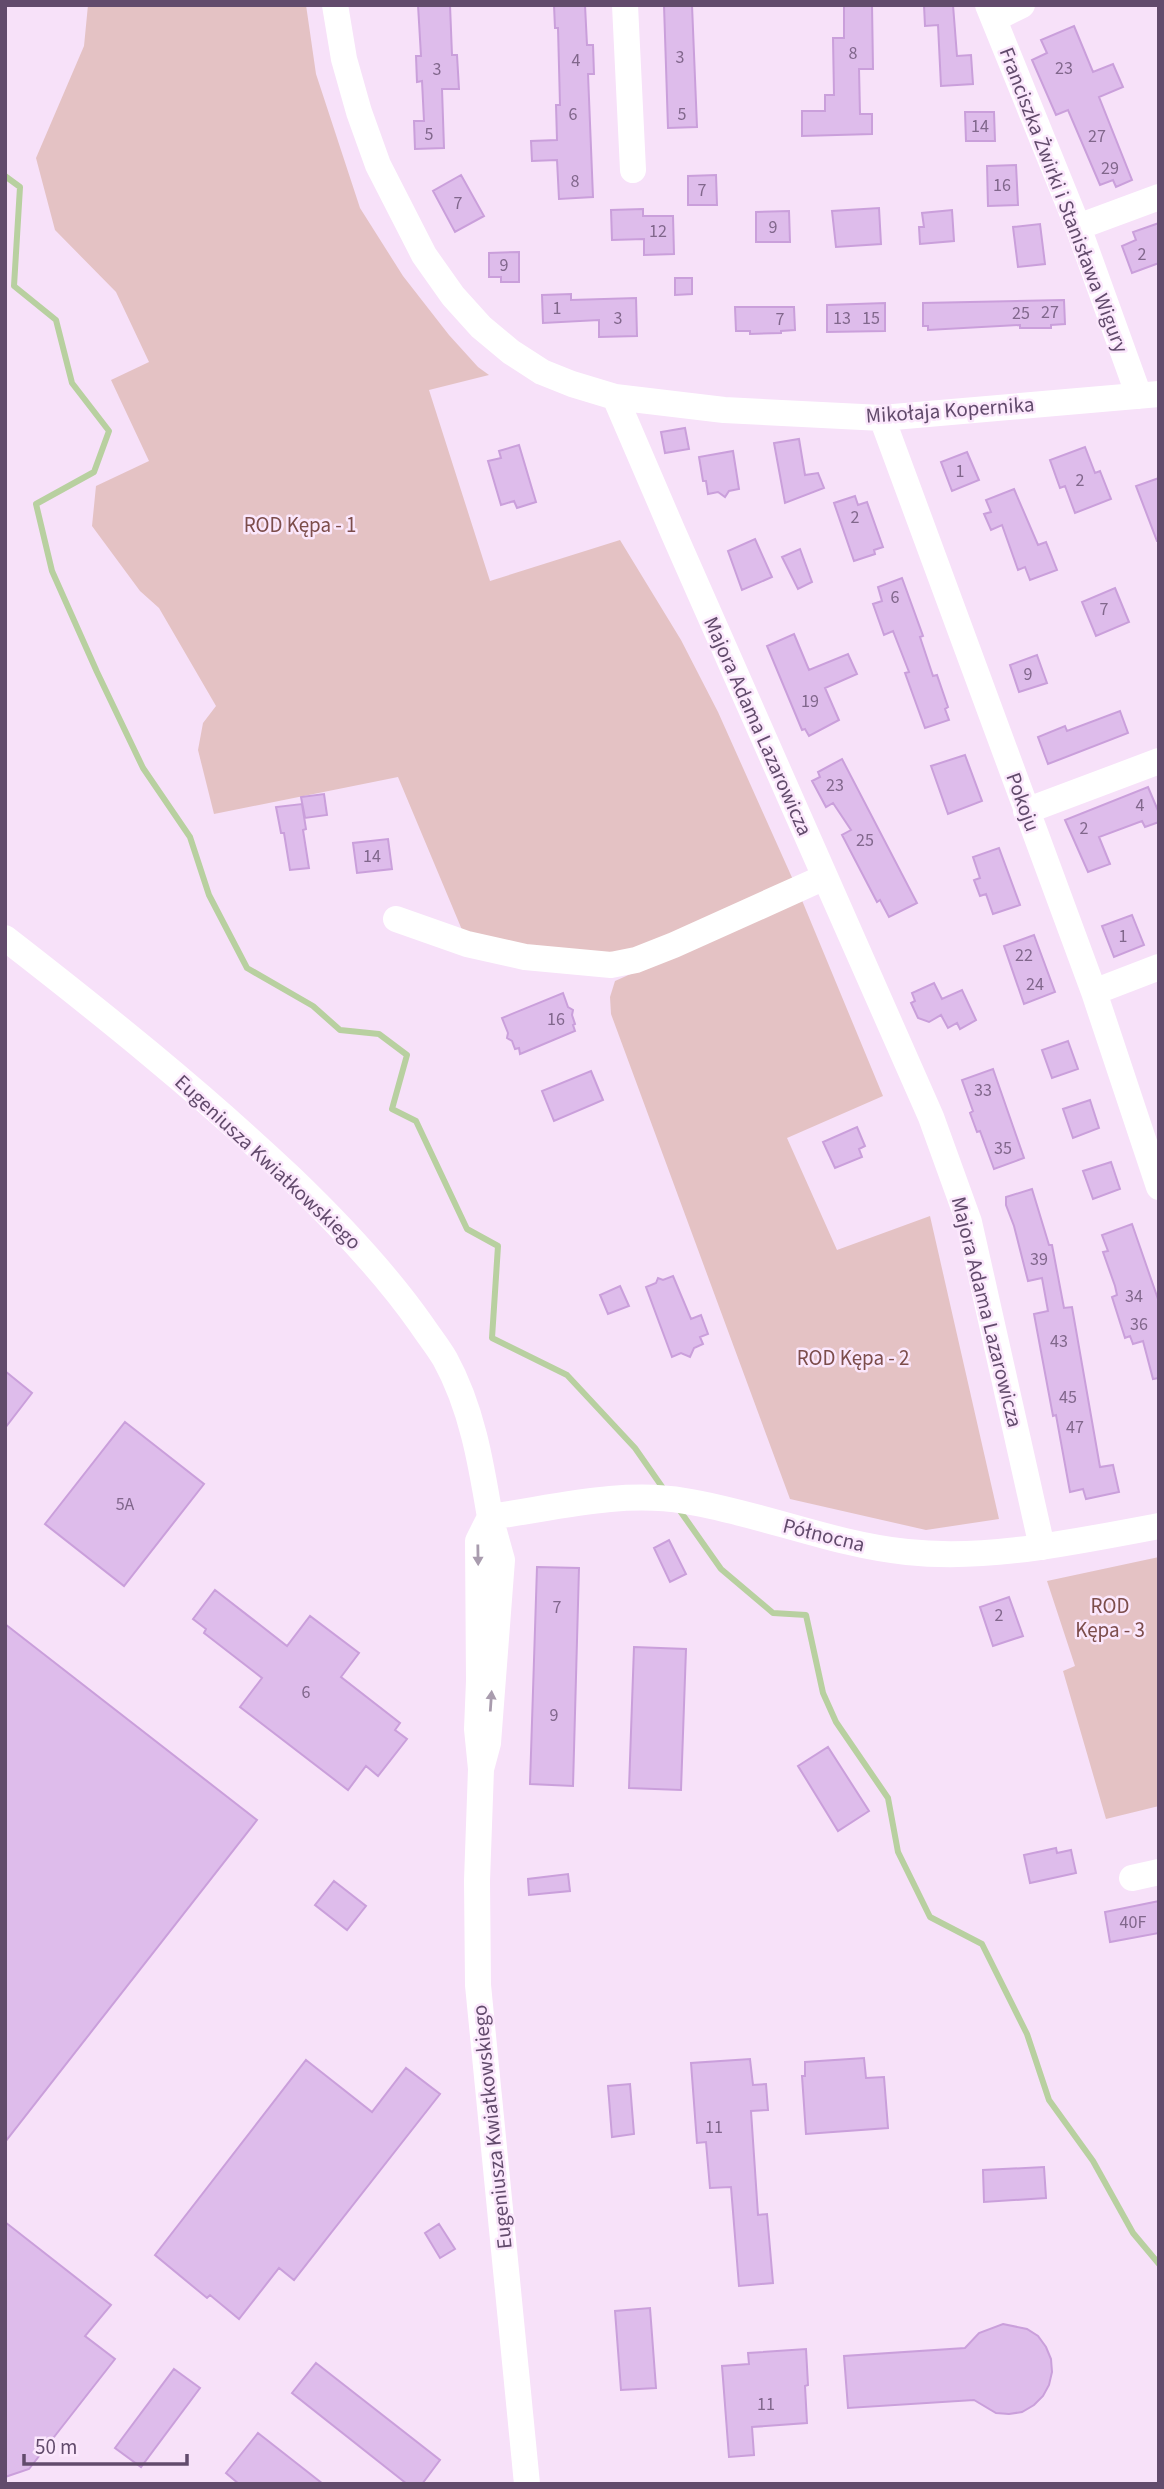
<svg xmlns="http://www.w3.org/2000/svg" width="1164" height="2489" viewBox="0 0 1164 2489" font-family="'Source Sans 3',sans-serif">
<rect width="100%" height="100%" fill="#f7e1f9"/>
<path fill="#e4c2c4" d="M88,5H306L316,74L360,208L403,276L449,335L478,367L489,375L429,390L490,581L620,540L681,640L718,712L794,882L619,958L465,937L398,777L214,814L198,750L203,723L216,706L159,608L140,591L92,526L96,486L149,461L111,380L149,362L116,292L55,230L36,158L84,46Z
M801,898L883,1096L787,1138L837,1250L930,1216L999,1519L926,1530L790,1499L611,1014L610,997L615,981Z
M1159,1557V1806L1106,1819L1063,1671L1075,1666L1047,1581Z"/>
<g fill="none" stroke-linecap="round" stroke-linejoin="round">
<path stroke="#b8d0a0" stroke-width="6" d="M5,176L20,187L14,286L56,320L72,383L109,431L94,472L36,504L52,571L97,672L143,768L190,837L209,895L247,968L313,1006L340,1030L379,1034L407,1055L392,1109L416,1121L467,1229L498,1246L492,1338L567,1375L635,1448L665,1491
M678,1508L721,1569L773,1613L806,1615L823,1693L836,1722L888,1798L898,1852L930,1917L982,1944L1027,2034L1049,2100L1093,2161L1133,2233L1159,2264"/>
</g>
<path fill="#debceb" stroke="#ca9fdb" stroke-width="2" d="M418,5H450L452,55H457L459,89H442L444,148L415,149L414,121H424L422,81L417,82L416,56H421Z
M554,5H585L587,45H593L594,74H588L593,197L559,199L557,160L532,161L531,141L557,140L556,105H560L558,28H555Z
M664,5H692L697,127L668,128Z
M844,5H872L873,69H859L860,114H872V134L802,136V111H825V95H834L833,38H844Z
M924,5H953L957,56L971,55L973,84L941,86L938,25L925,26Z
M1074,26L1093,72L1113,64L1123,87L1099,97L1132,180L1116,187L1113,180L1100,185L1068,110L1056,115L1032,60L1047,53L1041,40Z
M965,112H994L995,141H966Z
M1016,165L1018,205L988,206L987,166Z
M461,175L484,216L455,232L433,191Z
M716,175L717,205H688V176Z
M879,208L881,244L836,247L832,211Z
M643,209V216H673L674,254L644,255V239L612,240L611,210Z
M952,210L954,241L920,244L919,227H924L922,213Z
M789,211L790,242H756V212Z
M1159,223V263L1132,273L1122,246L1136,240L1133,232Z
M1040,224L1045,264L1018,267L1013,227Z
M519,252V282H501V277H489V253Z
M675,278H692V294L675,295Z
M571,294V300L636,298L637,336L599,337V320L543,323L542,295Z
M1064,300L1065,324L1051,325V328H1020V325L928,330V326H923V303Z
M885,303V331L827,332V305Z
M735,307H794L795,330L781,331V333L750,334V331H736Z
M685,428L689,449L665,453L661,432Z
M799,439L805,475L818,473L824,488L785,503L774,443Z
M519,445L536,502L517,508L514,501L501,505L488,461L501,458L499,451Z
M1085,447L1095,473L1100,471L1111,499L1075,513L1065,486L1060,488L1050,460Z
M733,451L739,489L729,491L725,497L718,492L708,494L706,481H703L699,457Z
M967,452L979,480L952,491L941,462Z
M1159,478V541H1157L1136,486Z
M1014,489L1038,545L1046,542L1057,570L1030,580L1025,567L1018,570L1002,525L991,530L984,514L991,512L986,500Z
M855,496L858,505L867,502L883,547L874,550L875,554L854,561L834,503Z
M755,539L772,577L742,590L728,551Z
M800,549L812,582L798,589L782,557Z
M902,578L923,636L920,637L933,676L937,675L948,707L945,709L949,720L925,728L905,673L909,672L893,631L884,635L873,604L882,601L878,587Z
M1115,588L1129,622L1096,636L1082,602Z
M794,634L809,670L848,654L857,674L825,688L839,720L809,736L805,729L802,730L767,646Z
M1037,655L1047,683L1019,692L1010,665Z
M1120,711L1128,733L1048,764L1038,737L1065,726L1067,731Z
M965,755L982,801L948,814L931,766Z
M842,759L917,903L889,917L880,900L877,902L842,835L851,830L833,803L826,807L812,781L820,777L818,772Z
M1148,787L1159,813V822L1145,827L1142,821L1099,837L1110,864L1088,872L1065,820Z
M324,794L327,815L305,818L301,797Z
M302,804L306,829L303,830L309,868L290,870L284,833H281L276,807Z
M388,839L392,869L357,873L353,843Z
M999,848L1020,905L993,914L986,894L980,896L974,880L980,878L973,857Z
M1132,915L1144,945L1114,957L1102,926Z
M1034,935L1055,992L1024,1004L1004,946Z
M934,983L942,999L962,990L976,1020L960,1029L957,1023L948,1028L941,1015L929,1022L918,1018L911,1003L915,1001L912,993Z
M563,993L568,1007L573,1010L572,1015L575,1024L573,1025L575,1031L520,1054L519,1048L515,1049L512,1041L507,1038L508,1033L502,1018Z
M1068,1041L1078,1069L1052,1078L1042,1050Z
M993,1069L1024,1158L994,1169L980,1131L977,1132L970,1113L973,1111L962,1080Z
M591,1071L603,1100L554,1121L542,1091Z
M1090,1100L1099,1128L1073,1138L1063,1109Z
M857,1127L865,1146L859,1149L862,1157L835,1168L823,1142Z
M1111,1162L1120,1189L1093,1199L1083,1171Z
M1032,1189L1049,1245H1052L1064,1308L1072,1307L1100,1467L1113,1465L1119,1492L1086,1499L1083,1489L1070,1492L1056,1415L1053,1416L1034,1314L1048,1311L1042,1278L1028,1281L1014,1226L1006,1205V1197Z
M1132,1224L1159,1302V1378L1153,1379L1143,1341L1133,1344L1130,1336L1125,1338L1112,1297L1117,1295L1115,1286L1103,1252L1108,1251L1102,1235Z
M673,1276L691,1319L701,1315L708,1334L700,1337L703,1344L694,1348L690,1357L681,1353L672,1357L646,1287L656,1283L658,1278L663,1280Z
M620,1286L629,1306L608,1314L600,1295Z
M5,1371L32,1393L5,1428Z
M125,1422L204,1484L124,1586L45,1524Z
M669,1540L686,1574L670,1582L654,1548Z
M537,1567L579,1568L573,1786L530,1784Z
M215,1590L287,1646L310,1616L359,1653L341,1677L400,1723L395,1730L407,1739L378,1776L366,1766L348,1790L240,1707L262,1678L204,1633L206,1629L193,1619Z
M1009,1597L1023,1636L993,1646L980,1607Z
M5,1624L257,1820L5,2142Z
M634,1647L686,1649L681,1790L629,1788Z
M828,1747L869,1811L838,1831L798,1766Z
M1056,1848L1057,1853L1071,1850L1076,1873L1030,1883L1024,1855Z
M568,1874L570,1891L529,1895L528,1879Z
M334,1881L366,1906L347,1930L315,1905Z
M1159,1901V1933L1110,1942L1105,1912Z
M864,2058L866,2078L884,2077L888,2128L806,2134L802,2076H805V2062Z
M750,2059L753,2085L766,2084L768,2110L751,2111L758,2215L767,2214L773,2283L739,2286L731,2187L710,2188L706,2142L697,2143L691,2063Z
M306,2060L372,2112L406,2068L440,2094L294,2280L279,2268L239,2319L210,2295L207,2298L155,2255Z
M630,2084L634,2134L612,2137L608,2086Z
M1044,2167L1046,2198L984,2202L983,2170Z
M5,2222L111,2305L85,2336L115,2359L29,2469L5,2477Z
M439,2224L455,2249L440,2258L425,2233Z
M650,2308L656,2388L621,2390L615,2311Z
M1003,2324L1027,2329L1038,2336L1046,2347L1051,2359L1052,2372L1049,2385L1043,2396L1034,2405L1022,2412L1009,2414L996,2413L974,2400L848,2408L844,2356L965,2348L979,2333Z
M806,2349L808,2385L805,2386L807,2423L752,2427L754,2455L729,2457L722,2366L749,2364L748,2353Z
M316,2363L440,2460L422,2484H407L292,2393Z
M174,2369L200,2388L141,2467L115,2448Z
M258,2433L323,2484H239L226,2473Z"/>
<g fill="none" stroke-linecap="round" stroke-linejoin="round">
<path stroke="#fff" stroke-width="26" d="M335,5L344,59L359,112L378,165L424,255L453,296L481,327L511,352L542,372L572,384L615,397L724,410L882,418L1159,394
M625,5L633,170
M988,5L1078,227L1139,396
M994,19L1022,5
M1078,227L1159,197
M615,397L673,532L931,1117L969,1222L1042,1547
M882,418L1094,992L1159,1187
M1026,811L1159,761
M396,919L467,944L525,957L611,965L636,960L674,945L825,877
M5,938C103,1014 200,1092 290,1177C338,1223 383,1270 421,1324C429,1336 438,1347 445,1359C472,1408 481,1463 490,1517C554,1508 621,1490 685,1501C760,1513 831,1544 907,1552C991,1561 1076,1541 1159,1526
M1094,992L1159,967
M481,1769L488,1743L502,1560L490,1517L478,1541L479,1681L477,1729L481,1769L477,1881L478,1985L527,2484
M1132,1878L1159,1872"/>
</g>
<defs><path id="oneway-solid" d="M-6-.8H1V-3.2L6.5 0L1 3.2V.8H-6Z" transform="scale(1.75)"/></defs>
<g fill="#a99cae">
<use href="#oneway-solid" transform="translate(478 1555) rotate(89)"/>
<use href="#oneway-solid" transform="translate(491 1701) rotate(-86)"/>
</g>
<g text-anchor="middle" stroke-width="5" stroke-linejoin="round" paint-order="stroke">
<g font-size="18" fill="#81678c">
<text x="853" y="59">8</text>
<text x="680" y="63">3</text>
<text x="576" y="66">4</text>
<text x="1064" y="74">23</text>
<text x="437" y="75">3</text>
<text x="573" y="120">6</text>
<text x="682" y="120">5</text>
<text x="980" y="132">14</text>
<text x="429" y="140">5</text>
<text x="1097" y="142">27</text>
<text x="1110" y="174">29</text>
<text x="575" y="187">8</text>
<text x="1002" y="191">16</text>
<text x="702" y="196">7</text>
<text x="458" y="209">7</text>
<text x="773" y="233">9</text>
<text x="658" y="237">12</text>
<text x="1142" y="260">2</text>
<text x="504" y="271">9</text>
<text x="557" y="314">1</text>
<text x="1050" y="318">27</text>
<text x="1021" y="319">25</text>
<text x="618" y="324">3</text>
<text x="842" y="324">13</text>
<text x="871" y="324">15</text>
<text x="780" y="325">7</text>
<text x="960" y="477">1</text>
<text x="1080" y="486">2</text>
<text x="855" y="523">2</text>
<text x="895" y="603">6</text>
<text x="1104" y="615">7</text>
<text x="1028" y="680">9</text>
<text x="810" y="707">19</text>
<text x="835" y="791">23</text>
<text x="1140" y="811">4</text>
<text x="1084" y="834">2</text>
<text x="865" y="846">25</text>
<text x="372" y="862">14</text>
<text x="1123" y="942">1</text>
<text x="1024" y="961">22</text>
<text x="1035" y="990">24</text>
<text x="556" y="1025">16</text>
<text x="983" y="1096">33</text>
<text x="1003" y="1154">35</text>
<text x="1039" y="1265">39</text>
<text x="1134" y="1302">34</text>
<text x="1139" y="1330">36</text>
<text x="1059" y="1347">43</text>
<text x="1068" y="1403">45</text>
<text x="1075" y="1433">47</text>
<text x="125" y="1510">5A</text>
<text x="557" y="1613">7</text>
<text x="999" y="1621">2</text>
<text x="306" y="1698">6</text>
<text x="554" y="1721">9</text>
<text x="1133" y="1928">40F</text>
<text x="714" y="2133">11</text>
<text x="766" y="2410">11</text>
</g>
<g font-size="21" fill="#624b6c" stroke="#fbe7fc">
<text transform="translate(1064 200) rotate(69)" y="7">Franciszka Żwirki i Stanisława Wigury</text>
<text transform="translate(950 410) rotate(-4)" y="7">Mikołaja Kopernika</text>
<text transform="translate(758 726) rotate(66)" y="7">Majora Adama Lazarowicza</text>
<text transform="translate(1023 802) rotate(70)" y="7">Pokoju</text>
<text transform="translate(268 1162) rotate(43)" y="7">Eugeniusza Kwiatkowskiego</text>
<text transform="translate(987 1312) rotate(76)" y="7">Majora Adama Lazarowicza</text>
<text transform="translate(824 1535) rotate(14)" y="7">Północna</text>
<text transform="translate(492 2127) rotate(-96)" y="7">Eugeniusza Kwiatkowskiego</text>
</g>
<g font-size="21" fill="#7c4d4b" stroke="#fbe7fc">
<text x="300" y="532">ROD Kępa - 1</text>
<text x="853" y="1365">ROD Kępa - 2</text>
<text x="1110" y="1613">ROD<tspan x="1110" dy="24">Kępa - 3</tspan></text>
</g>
</g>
<rect width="1164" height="2489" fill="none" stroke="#624b6c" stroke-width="14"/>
<path d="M24 2454v10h163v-10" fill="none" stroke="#624b6c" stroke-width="3.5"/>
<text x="35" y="2454" font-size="21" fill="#624b6c" stroke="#fbe7fc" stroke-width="5" paint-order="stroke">50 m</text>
</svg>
